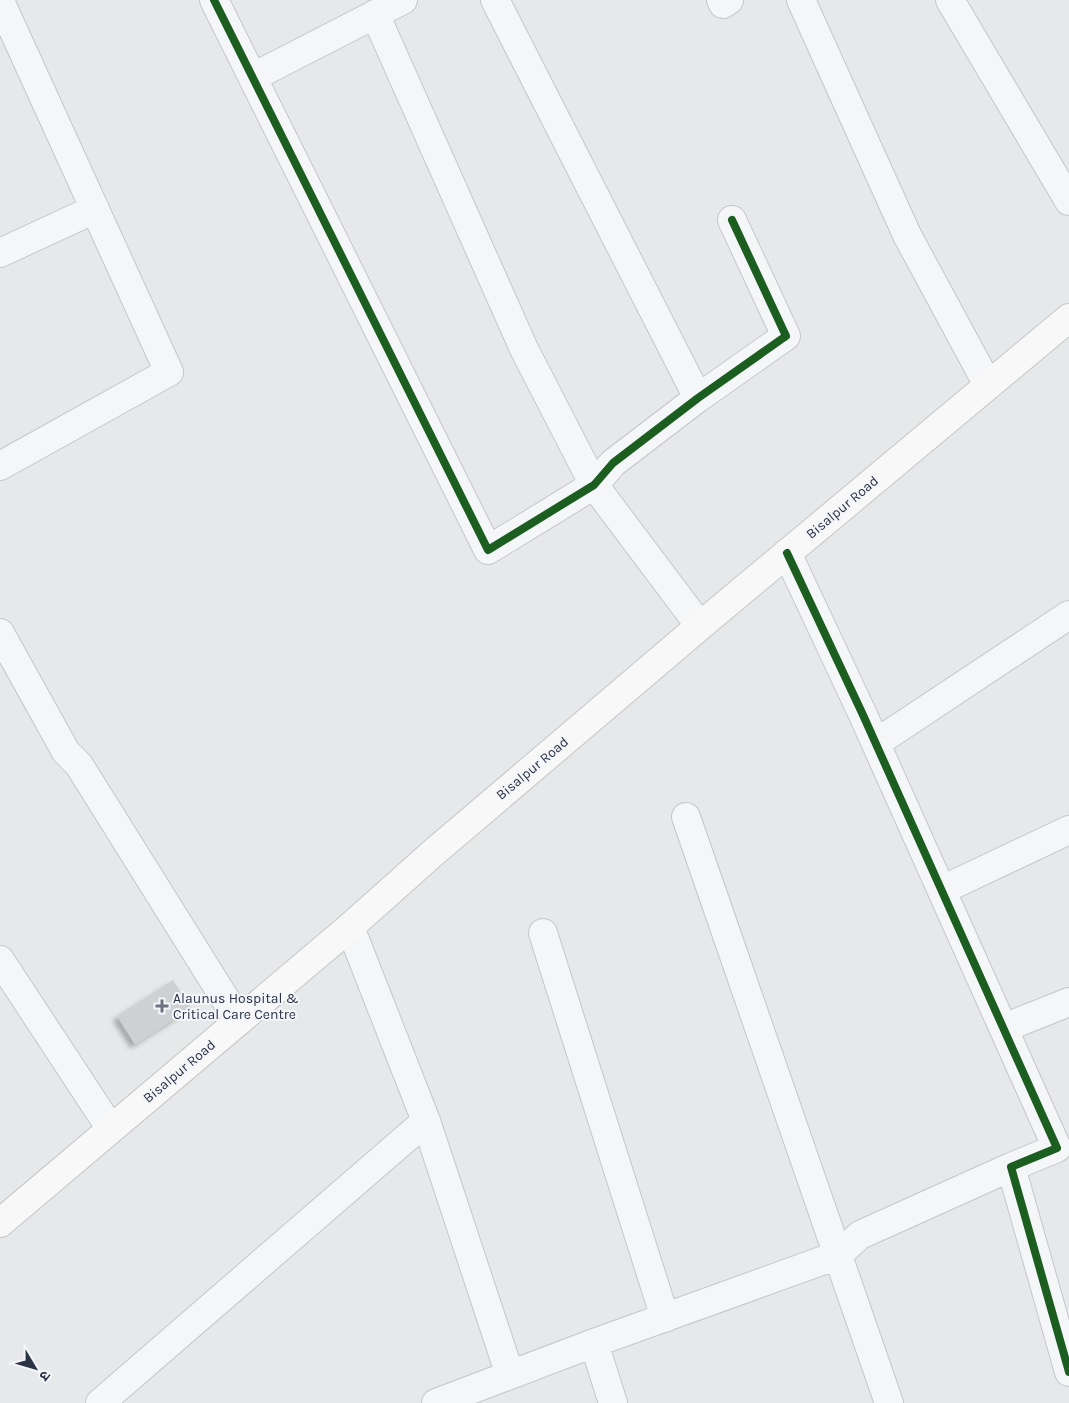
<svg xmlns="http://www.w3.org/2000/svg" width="1069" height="1403" viewBox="0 0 1069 1403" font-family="Karla,'Noto Sans Devanagari',sans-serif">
<defs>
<filter id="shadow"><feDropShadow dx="-4.5" dy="4.5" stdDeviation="2.5" flood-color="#0004"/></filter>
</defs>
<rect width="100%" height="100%" fill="#e6e8ea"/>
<path fill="#ced0d3" filter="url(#shadow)" d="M173,980L191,1008L135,1044L117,1016Z"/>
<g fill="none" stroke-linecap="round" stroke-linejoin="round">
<g stroke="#c4c6c8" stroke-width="30">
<path id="street" d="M214,0L488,550L594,485L613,463L698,398L786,336L732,220
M495,0L698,398
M721,0L723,4L729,0
M801,0L907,235L988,385
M950,0L1069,201
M0,1L169,372L0,466
M375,14L524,349L594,485L700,626
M253,77L403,0
M0,253L95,209
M787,553L863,715L1057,1148L1011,1167L1069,1372
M0,633L66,752L79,765L239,1021
M876,743L1069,615
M686,817L889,1403
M942,890L1069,830
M350,927L426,1121L510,1375
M543,933L665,1318
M0,960L111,1129
M1004,1028L1069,1002
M594,1343L613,1403
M100,1403L426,1121
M436,1403L594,1343L838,1255L860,1235L1011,1167"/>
</g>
<g stroke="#c4c6c8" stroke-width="30">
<path id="secondary" d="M0,1223L350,927L433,853L700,626L1069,318"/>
</g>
<use href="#street" stroke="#f5f6f7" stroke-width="28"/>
<use href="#secondary" stroke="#f8f8f8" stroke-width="28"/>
<g stroke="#f4f6f9" stroke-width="11">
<path id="cycleway" d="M214,0L488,550L594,485L613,463L698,398L786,336L732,220
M787,553L863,715L1057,1148L1011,1167L1069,1372"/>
</g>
<use href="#cycleway" stroke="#1b5e20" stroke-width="8"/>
</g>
<path fill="#6c737f" stroke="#f4f6f9" stroke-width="2" d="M159.5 998.5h5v5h5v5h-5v5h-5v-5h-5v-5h5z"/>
<g text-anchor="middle" stroke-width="4" stroke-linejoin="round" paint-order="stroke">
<g font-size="14" fill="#2b3445" stroke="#f4f6f9">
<text transform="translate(842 507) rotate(-40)" y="5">Bisalpur Road</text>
<text transform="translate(532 768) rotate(-40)" y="5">Bisalpur Road</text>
<text transform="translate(179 1071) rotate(-40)" y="5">Bisalpur Road</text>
</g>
<g font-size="14" fill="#2b3445" stroke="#f4f6f9" text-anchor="start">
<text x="173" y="1003">Alaunus Hospital &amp;<tspan x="173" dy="16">Critical Care Centre</tspan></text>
</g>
</g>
<g transform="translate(35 1368) rotate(128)" stroke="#f4f6f9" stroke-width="4" paint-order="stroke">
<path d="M0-4L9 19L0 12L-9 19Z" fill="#2b3445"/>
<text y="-8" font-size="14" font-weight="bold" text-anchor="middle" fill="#2b3445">उ</text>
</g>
</svg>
